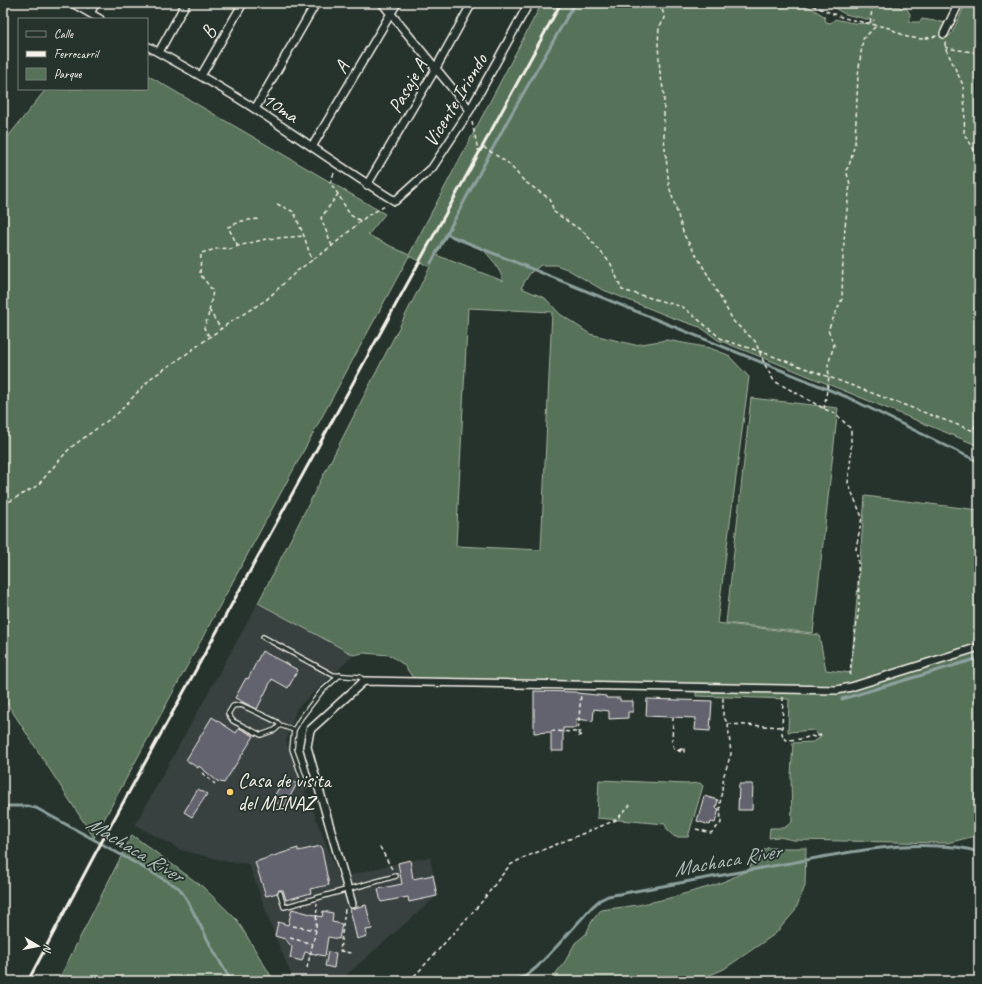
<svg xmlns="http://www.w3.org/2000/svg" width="982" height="984" viewBox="0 0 982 984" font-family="Caveat,sans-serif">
<rect width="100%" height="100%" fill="#26332d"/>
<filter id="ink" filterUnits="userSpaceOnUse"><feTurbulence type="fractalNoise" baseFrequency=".025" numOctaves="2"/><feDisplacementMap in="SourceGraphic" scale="8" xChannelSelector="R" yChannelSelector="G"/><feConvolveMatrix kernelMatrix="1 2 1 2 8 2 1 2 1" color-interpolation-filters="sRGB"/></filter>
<g filter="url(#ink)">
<path fill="#384141" d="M258,603L354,655L297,708L286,741L339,878L398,863L430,857L437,896L345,976L305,981H294L275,936L249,864L229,862L181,850L135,825Z"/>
<path fill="#567259" stroke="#a5b2a0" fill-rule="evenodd" d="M542,3H799L809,7L824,16L826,22L831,23L835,19C849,22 863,27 875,20L866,19L845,14L825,3H884L907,9L910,14L909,22H920L922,19L947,23L941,32V36L947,38L952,33L966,3H979V446L774,362L718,340L700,327L673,318L601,289L567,269L556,265H541L530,273L521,288L545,298L560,314L590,334L635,345L667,340L710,348L728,355L749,377L717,623L819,635L826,670L851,673L865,496L979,510V647L837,690L767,685L416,682L404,665L390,655L363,653L354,655L258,603L430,267L409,256L94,838L3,697V143L46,89H147V75L385,214L368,235L409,255ZM449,232L448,235L483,249L494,262L501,274L503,281L436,255ZM468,308L552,312L541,550L456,546Z
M751,398L838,408L813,633L726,623Z
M979,651V840L975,836L947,843L793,840L779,837L769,838L770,828H784L792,822L791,775L793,743L813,742L820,738L814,730L788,732L789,699L696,696V692L842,693L851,690Z
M599,780L686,784L700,783L703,786L688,837H675L668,831L665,824L597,818Z
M132,835L203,887L237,920L274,981H58Z
M767,848H806L805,886L795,911L775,934L724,969L696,981H550L566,960L575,943L586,934L592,921L601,910L638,905L666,899L715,885L730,879L750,869L753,857Z"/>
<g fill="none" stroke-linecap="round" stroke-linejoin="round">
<path stroke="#8da19e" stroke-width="3" d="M446,234L847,397L979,462
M431,263L508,120L575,3
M842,699L979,658
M3,806H27L36,808L102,844L179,888L186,898L212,948L231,981
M513,981L526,976L537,967L558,945L592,907L600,900L608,896C665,886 721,875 778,865C830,856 884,843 937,846C954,847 963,847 979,852"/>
</g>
<path fill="#636370" stroke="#f4f1e8" d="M262,651L298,670L288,688L272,679L257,709L235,698L246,678L248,679Z
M534,691L577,692V693L606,696V698H620V701H633V712H628V718L609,719V711L594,709L593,721L576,719V728H563V751H551V732L534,733Z
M647,699L712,701L710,731L695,730L696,718L646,716Z
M212,717L236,733L239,728L254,736L224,783L217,781L199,766L198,768L186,760Z
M285,777L297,784L284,807L272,800Z
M739,784H753L752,810H738Z
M198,789L207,794L192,817L184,812Z
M704,796L718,800L716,808L719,809L715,823L711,822L710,825L697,821Z
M321,846L329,885L310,889L311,893L286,900L283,890H279L277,893L266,896L255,862L298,848V851Z
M410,860L413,879L433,875L437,896L409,902L408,897L381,902L378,889L402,884L398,863Z
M366,905L372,929L366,930L367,936L357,939L350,909Z
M292,909L322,917L323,911L333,913L332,922L342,924L339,939L328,937L325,956L305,952L302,961L290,958L292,947L285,939L275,936L278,922L288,925Z
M328,952L336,953L334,968L325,966Z"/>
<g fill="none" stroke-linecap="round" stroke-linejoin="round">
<g stroke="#f4f1e8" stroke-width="6">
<path id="service" d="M263,637L333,675L360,677L364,681
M280,725L275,730L261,735L233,721L228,714L233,706L241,705L269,718L277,722L280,725L294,730
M305,786L292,749L294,730L301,718L321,692L340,675
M280,893L284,907L396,876"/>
</g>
<g stroke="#f4f1e8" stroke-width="10">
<path id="minor" d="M72,3L100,19
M382,3L470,110
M90,13L96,3
M944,34L959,3
M147,46C183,66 220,86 255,109C302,139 347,172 395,201L432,168L470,110L529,3
M159,52L186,3
M201,76L243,3
M255,109L316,3
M312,147L397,3
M367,185L436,68L472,3
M352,904L307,747L310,730L364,681L837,690L851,687L979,647"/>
</g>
<path stroke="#f4f1e8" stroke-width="1.5" stroke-dasharray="4 3" stroke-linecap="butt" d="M660,3L665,18L659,27L658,45L660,72L664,94V138L669,186L684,235L701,263L734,322L755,341L765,365L774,381L802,396L824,409L835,413L851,429V456L848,483L862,517L856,549L858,560L859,607L850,671L851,678
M806,3L844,18L889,28L907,37L922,39L937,36
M870,23L873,3
M945,42V47L963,85L965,110L964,134L972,146L979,160
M945,47L952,49L979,53
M472,122L478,150L483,147L508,163L524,181L550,199L554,212L585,233L611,264L622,290L683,307L723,340L759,351L974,431
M334,173L330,183L338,194L350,215L361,221
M277,204L294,212L304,236L312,261
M238,246L228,227L242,221L258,219
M332,246L321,218L338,194
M209,310L221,329
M209,336L204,328L208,317L213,291L200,274L201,253L220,248L231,249L238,246L266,239L304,236
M824,409L829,377L828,365L834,345L828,330L842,299L843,256L845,227L850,184L846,170L849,166L855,143L858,75L863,39L877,25
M976,418L974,431L979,433
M3,505L37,486L70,448L118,413L151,378L185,355L229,323L266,300L297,271L332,246L367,216L387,205
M783,697L782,733L783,738L787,740L802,739L811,736L815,737L820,735L822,736
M673,717L672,743L674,748L681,752H684V749H679L680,750L682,751L683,750L681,749L682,750
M728,724L782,727
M551,731L577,732L580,734H577V735L579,736L582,735L581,732H578L581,693
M202,773L215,784
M696,829L711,833L721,823L720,804L724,775L731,754L728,724L723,716V696
M380,847L393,871
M345,909L340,951L351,953
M293,926L316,930
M290,938L313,944
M307,968L316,930L317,903
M409,981L420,970L480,904L502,875L510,865L523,858L616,820L630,805"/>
<use href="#service" stroke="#26332d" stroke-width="3.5"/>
<use href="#minor" stroke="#26332d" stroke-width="7"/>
<path stroke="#f4f1e8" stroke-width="3" d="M28,981L95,854L561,3"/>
</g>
</g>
<circle fill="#ffd166" stroke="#26332d" stroke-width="1.5" cx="230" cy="792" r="4"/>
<g text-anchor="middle" stroke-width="3.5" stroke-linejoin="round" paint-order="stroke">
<g font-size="20" fill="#f4f1e8" stroke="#26332d">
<text transform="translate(208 32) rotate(-61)" y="7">B</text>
<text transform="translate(341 67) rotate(-59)" y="7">A</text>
<text transform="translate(407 86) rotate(-60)" y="7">Pasaje A</text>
<text transform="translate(455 100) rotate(-59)" y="7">Vicente Iriondo</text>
<text transform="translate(281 107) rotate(34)" y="7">10ma</text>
</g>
<g font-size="20" fill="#f4f1e8" stroke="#26332d" text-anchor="start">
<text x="238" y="787">Casa de visita<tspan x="238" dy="23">del MINAZ</tspan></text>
</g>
<g font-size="21" font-style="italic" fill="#afbcb7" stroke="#26332d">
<text transform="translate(135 849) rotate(31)" y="7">Machaca River</text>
<text transform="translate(727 860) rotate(-10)" y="7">Machaca River</text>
</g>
</g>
<rect width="982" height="984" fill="none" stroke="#26332d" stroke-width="16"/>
<rect x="8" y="8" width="966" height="968" fill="none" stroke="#f4f1e8" stroke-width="1.5" filter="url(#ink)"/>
<rect x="18" y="18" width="130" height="72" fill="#26332d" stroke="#787f78"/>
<rect x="26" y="31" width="20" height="6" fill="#26332d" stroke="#787f78"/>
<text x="54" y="38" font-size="12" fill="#f4f1e8">Calle</text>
<rect x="26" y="51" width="20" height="6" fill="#f4f1e8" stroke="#787f78"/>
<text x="54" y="58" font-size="12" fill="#f4f1e8">Ferrocarril</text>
<rect x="26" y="68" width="20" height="12" fill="#567259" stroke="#787f78"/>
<text x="54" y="78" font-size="12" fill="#f4f1e8">Parque</text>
<g transform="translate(38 946) rotate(100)" stroke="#26332d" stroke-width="3" paint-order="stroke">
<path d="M0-3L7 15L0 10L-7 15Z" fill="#f4f1e8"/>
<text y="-6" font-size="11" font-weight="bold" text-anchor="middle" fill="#f4f1e8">N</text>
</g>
</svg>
